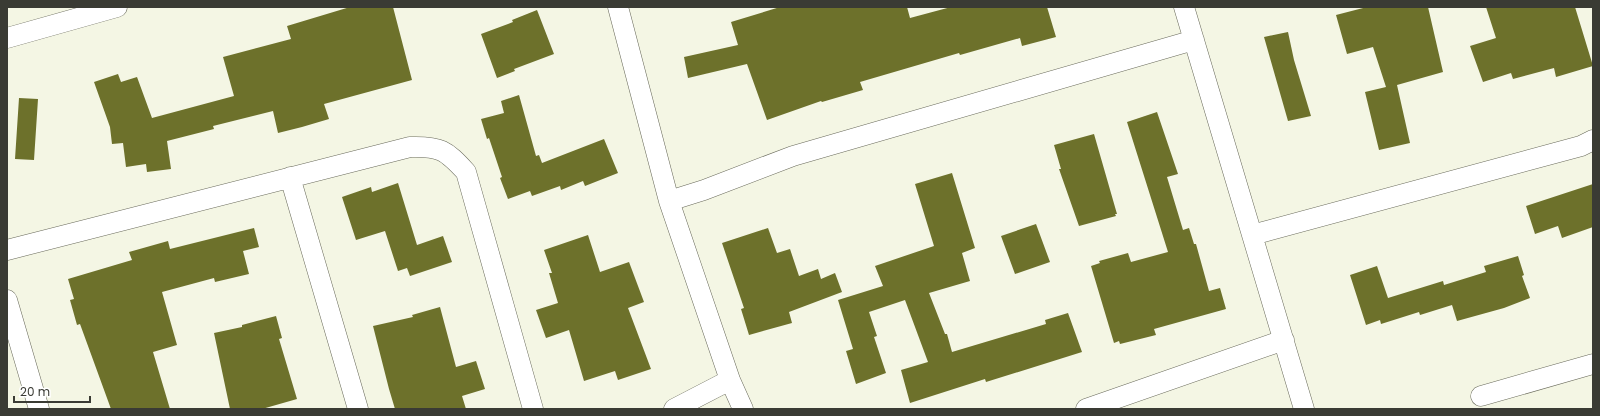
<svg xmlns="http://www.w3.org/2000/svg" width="1600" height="416" viewBox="0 0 1600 416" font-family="Poppins,sans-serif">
<rect width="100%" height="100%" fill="#f4f6e4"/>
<path fill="#6d712b" d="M350,7H393L412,80L324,104L329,119L302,127L278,133L273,111L213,126L214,129L167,141L171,169L147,172L146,164L126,167L123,143L112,144L110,127L94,82L118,74L121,82L137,77L152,118L234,96L223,57L291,39L287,26Z
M780,7H907L910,18L951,7H1047L1056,37L1022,46L1020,38L960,55L959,53L860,82L863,90L822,102L821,101L767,120L747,64L688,78L684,57L738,45L731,22Z
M1367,7H1428L1443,72L1397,85L1410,143L1379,150L1365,92L1386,87L1373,47L1347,54L1336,15Z
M1486,7H1575L1593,66L1556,77L1554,68L1513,79L1511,73L1483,82L1470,46L1496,38Z
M537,10L554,54L514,69L515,71L497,78L481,34L513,22L512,20Z
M1288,32L1294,60L1311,116L1288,121L1264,37Z
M519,95L536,156L539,155L542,163L604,139L618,173L585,186L583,181L561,190L560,186L532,196L530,191L508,199L500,178L502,177L489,138L487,139L481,119L504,113L501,101Z
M19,98L38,99L34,160L15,159Z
M1157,112L1178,174L1167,177L1183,230L1189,228L1194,244H1196L1209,291L1220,288L1226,309L1154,329L1156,335L1120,344L1119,341L1114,343L1091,266L1100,263L1099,261L1128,253L1131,262L1168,252L1127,122Z
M1094,134L1117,214H1115L1116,216L1079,226L1059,169H1061L1054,145Z
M952,173L975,248L962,253L970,281L929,293L945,334H947L952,352L1046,324L1045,320L1068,313L1082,352L986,382L985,379L910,403L901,370L928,362L905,300L869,312L877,336L874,337L886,373L856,384L846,351L853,349L838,300L883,286L875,266L934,246L915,184Z
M398,183L417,245L443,236L452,262L410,276L407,268L398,271L385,231L356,240L342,197L371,187L372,192Z
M1593,184V227L1562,238L1558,226L1535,234L1526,206Z
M1036,224L1050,262L1015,274L1001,236Z
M254,228L259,247L243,251L249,274L215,282L214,278L162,292L177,345L153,352L170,409H111L80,324L77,325L70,300L74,299L68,279L132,260L129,252L168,241L170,249Z
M768,228L777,253L790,249L799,276L818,269L821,279L835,273L842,292L789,312L792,323L749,335L741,309L744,308L722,243Z
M588,235L600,272L629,262L644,302L628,308L651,369L618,380L615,371L584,381L569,330L546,338L536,310L558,303L549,273H552L544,250Z
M1518,256L1524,275L1522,276L1530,298L1504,308L1457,321L1452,305L1420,315L1419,312L1381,324L1380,320L1366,325L1350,275L1377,266L1388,298L1443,281L1444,285L1486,272L1484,266Z
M440,307L456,367L476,361L485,389L462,396L466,409H395L389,389L373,326L413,317L412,315Z
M276,316L282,338L279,339L297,399L262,409H230L214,333L242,327V325Z"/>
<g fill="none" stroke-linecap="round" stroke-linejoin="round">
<g stroke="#696a5b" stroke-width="21">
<path id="street" d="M618,7L669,201L704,190L793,156L1194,40
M1184,7L1304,409
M7,38L117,7
M290,177L358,409
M669,201L730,380L674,409
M1252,235L1581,146L1593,140
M7,250L410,147C440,146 446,150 466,172L533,409
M7,300L39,409
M730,380L743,409
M1481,396L1593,364
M1086,409L1284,340"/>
</g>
<use href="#street" stroke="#fff" stroke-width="20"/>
</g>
<rect width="1600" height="416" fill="none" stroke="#3a3b34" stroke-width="16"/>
<path d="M14 396v6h76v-6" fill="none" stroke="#3a3b34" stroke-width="2"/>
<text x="20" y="396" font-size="12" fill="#3a3b34" stroke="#ffffff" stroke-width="3" paint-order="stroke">20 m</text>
</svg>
